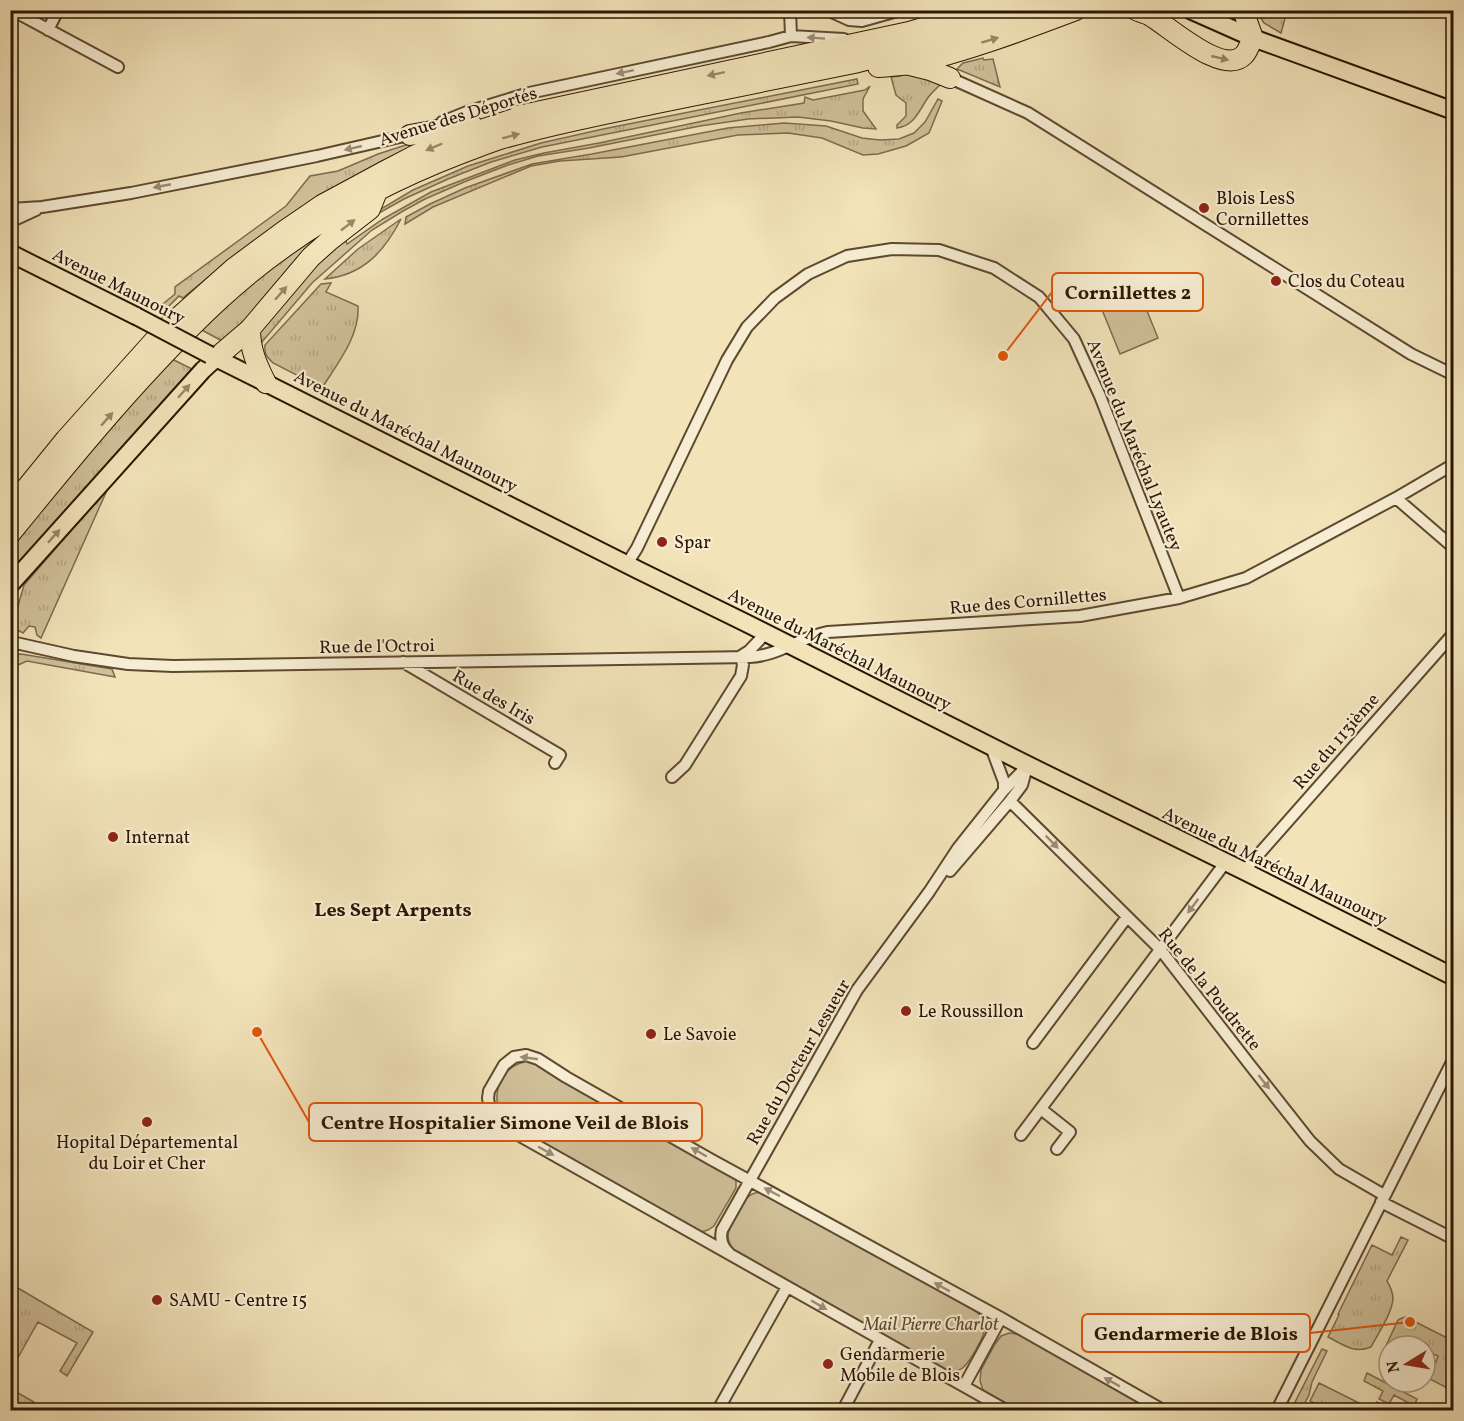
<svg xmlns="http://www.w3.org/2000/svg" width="1464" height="1421" viewBox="0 0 1464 1421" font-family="Vollkorn,serif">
<defs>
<pattern id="grass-tufts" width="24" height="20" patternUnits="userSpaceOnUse" patternTransform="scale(1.5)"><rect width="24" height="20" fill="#d0c09a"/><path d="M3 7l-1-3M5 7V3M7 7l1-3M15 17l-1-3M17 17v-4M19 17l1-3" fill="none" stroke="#b3a483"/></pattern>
</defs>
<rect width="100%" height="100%" fill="#f2e3b9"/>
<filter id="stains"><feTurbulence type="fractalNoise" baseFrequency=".00333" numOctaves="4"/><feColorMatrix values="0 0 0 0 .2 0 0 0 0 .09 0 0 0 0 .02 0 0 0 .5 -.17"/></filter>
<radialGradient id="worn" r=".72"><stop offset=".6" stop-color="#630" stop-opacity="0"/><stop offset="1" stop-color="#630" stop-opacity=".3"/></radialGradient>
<path fill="url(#grass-tufts)" stroke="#7e6b4e" stroke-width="1.5" d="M1256,11H1287L1281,33L1264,23Z
M983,58L984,60L993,59L1000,87L957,69L963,63Z
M901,70L926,75L941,84C936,89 931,93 927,99C919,111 914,126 897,128V125L906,116V103L896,95L891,77L900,76Z
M857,79L858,84L542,147L491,162L448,179L404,199L379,213L345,238L347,244L383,219L431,192L515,160L544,153L599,143L741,113L804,103L805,97L813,100L865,90L870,86L863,99V111L876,129L863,128L831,121L798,117L748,119L700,126L589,148L538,156L508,165L464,182L425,199L403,211L372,230L312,283L262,342L255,346L256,337L315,262L364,219L413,190L468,166L541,143L603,129Z
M938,99L942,101L929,133L906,146L878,154L863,155L822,138L788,133L738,135L621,157L560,161L531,166L433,207L405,224L406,217L430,204L465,188L532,164L592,154L728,128L784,123L826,126L862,138L880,140L899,139L914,133L925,122Z
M418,141L423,144L319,196L251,243L190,292L183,298L179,296L164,311L158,308L175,294V287L286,206L310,176L338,171L378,154Z
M401,219C384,252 363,275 325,279L358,249Z
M335,225L231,337L224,342L200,329C242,291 285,254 335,225Z
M331,283L326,292L358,306C360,336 337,364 322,388L273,363C267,357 264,354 265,345L321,284Z
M172,359L194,370L11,579L10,551L52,495L127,406Z
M108,488L41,638L37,635L35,627L29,626L23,633L12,627L24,585Z
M21,654L112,669L115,677L27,661L11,668V655Z
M1401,1237L1408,1240L1387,1281C1390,1286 1393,1293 1393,1299C1392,1313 1378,1334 1371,1347C1354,1354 1344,1345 1328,1337L1339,1315L1338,1314L1372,1245L1392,1255Z
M11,1284L93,1332L67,1376L60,1371L77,1343L38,1322L11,1370Z
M1406,1317L1453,1341V1391L1426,1377L1434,1361L1436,1362L1438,1356L1433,1354L1431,1359L1432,1360L1425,1375V1346H1389V1359L1384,1354V1350L1398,1320L1402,1318Z
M1322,1349L1327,1351L1312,1382L1309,1395L1301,1410H1291Z
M1367,1373L1417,1399L1414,1406L1394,1395L1389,1404L1379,1399L1383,1391L1364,1381Z
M1319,1383L1373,1410L1377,1402L1387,1408L1386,1410H1328L1310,1401Z
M11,1389L34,1402L29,1410H11Z"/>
<path fill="#d0c09a" stroke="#7e6b4e" stroke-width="1.5" d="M1132,274L1158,338L1120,354L1094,290Z
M527,1061L537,1064L733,1174L736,1181V1188L714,1226L708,1230L701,1232L507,1123C490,1106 495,1074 518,1064C521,1063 524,1062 527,1061Z
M760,1192L767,1194L972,1309C977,1312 983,1316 985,1322C988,1332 968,1367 959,1370C954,1372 949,1371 945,1370L733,1249C730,1245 728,1241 728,1235C729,1227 741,1205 746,1199C750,1194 754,1193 760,1192Z
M1009,1333L1018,1334L1153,1410H1018L983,1390L980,1381L981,1370L995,1344L1001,1336Z"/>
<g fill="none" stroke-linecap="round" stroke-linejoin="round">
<g stroke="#5d4930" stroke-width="14">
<path id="street" d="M12,10L118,67
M790,10L791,36
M827,10L849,20L862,21L901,10
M48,30L58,10
M950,78L1028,113L1411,354L1454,375
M442,122L467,112L529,93L769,42L791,36L844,39
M10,209L42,207L131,193L317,156L413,134
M10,222L36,210
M1396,498L1454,548
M627,564L637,548L727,360L747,327L775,298L808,274L847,256L892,249L939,250L994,268L1039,297L1074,339L1100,396L1179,598
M10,645L16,643L74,656L128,664L173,666L750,657C777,656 801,637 828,632L1080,616L1179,598L1246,578L1396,498L1454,464
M741,656L749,651L766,633
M403,662L560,755L555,763
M991,747L1004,782V790
M672,777L685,765L741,676L743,665L741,656
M1010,801L1160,949L1250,1065L1310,1141L1339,1169L1384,1195
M950,871L1010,801L1022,785L1027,767
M1244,871L1454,633
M1033,1043L1127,917
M1041,1109L1070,1132L1057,1149
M1021,1135L1225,863
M1381,1202L1454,1239
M729,1253C722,1247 720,1238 722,1230L857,990L929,892L958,848L1004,790L1028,765
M964,1386L1001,1318
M718,1410L787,1287
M843,1410L880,1340
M1006,1410L495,1122L490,1111L488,1098L489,1091L504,1065L514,1057L526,1055L538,1059L566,1077L712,1160L1001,1318L1163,1410
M1277,1410L1454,1058"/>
</g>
<g stroke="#2b1603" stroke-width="20">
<path id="primary" d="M1190,10L1253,38L1454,111
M10,253L136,316
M210,355L638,570L744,622L1028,765L1244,871L1454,977
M10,585L203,370L216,358"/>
</g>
<g stroke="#2b1603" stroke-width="22">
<path id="highway" d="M1136,10C1140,12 1145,13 1149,15C1169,26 1223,77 1244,55C1248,51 1250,43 1253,38L1243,10
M910,65L930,70L950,78
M878,67C888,66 899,66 910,64C965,52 1023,30 1076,10
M518,116L909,32L983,10
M410,135L471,124
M250,329C250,350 257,365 266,383
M216,358L250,329L311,257L330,240L370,209L378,189
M10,508L66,439L162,332L234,268L284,231L322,205L385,171L416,155L448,141L529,114
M10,534C76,453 142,372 218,301C288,236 373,187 462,153C474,149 487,143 500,139C551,124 604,114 657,103C722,90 788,76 854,63C913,48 972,32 1030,10"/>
</g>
<use href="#street" stroke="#f7edd2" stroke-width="10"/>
<use href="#primary" stroke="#f2e3b9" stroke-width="16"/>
<use href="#highway" stroke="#f2e3b9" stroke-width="20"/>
<g stroke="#2b1603" stroke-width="20" stroke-linecap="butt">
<path id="primary-bridge" d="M136,316L210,355"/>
</g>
<use href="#primary-bridge" stroke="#f2e3b9" stroke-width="16"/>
</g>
<defs><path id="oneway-solid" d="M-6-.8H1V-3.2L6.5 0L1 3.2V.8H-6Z" transform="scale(1.5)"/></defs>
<g fill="#9b8c75">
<use href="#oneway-solid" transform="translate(816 38) rotate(-176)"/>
<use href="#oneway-solid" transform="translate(625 72) rotate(168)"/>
<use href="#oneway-solid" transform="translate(353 148) rotate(167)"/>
<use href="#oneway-solid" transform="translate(162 186) rotate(169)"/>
<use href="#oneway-solid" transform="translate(1052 842) rotate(45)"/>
<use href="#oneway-solid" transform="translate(1193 906) rotate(127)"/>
<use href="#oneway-solid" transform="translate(529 1058) rotate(-172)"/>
<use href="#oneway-solid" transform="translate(1264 1082) rotate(51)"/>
<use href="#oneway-solid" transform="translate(546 1151) rotate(29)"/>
<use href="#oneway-solid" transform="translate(699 1152) rotate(-150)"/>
<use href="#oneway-solid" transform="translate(772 1192) rotate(-152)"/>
<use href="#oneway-solid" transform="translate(942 1287) rotate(-151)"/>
<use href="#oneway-solid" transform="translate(819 1305) rotate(30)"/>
<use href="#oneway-solid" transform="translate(1112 1382) rotate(-151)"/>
</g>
<g fill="#988767">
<use href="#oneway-solid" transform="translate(990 40) rotate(-17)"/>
<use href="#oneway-solid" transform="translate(1220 58) rotate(13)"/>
<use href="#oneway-solid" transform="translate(716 74) rotate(168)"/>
<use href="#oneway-solid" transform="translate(511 136) rotate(-15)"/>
<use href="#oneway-solid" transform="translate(434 147) rotate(157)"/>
<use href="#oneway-solid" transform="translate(348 225) rotate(-38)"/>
<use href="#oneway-solid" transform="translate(281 293) rotate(-49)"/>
<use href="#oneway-solid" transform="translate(184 391) rotate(-48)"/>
<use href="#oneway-solid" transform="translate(107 419) rotate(-49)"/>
<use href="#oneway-solid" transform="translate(54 536) rotate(-48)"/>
</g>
<g fill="#8f2418" stroke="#f7edd2" stroke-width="2">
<circle cx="1204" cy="208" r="6"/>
<circle cx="1276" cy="281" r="6"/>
<circle cx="662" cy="542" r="6"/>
<circle cx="113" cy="837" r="6"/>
<circle cx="906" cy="1011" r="6"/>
<circle cx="651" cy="1034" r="6"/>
<circle cx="147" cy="1122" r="6"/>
<circle cx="157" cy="1300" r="6"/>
<circle cx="828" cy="1364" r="6"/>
</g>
<g text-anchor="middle" stroke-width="4.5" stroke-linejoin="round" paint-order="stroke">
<g font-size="18" fill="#2b1603" stroke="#f7edd2">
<text transform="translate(458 116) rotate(-17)" y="6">Avenue des Déportés</text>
<text transform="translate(119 286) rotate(27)" y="6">Avenue Maunoury</text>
<text transform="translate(406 431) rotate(27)" y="6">Avenue du Maréchal Maunoury</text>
<text transform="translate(1135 445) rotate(68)" y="6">Avenue du Maréchal Lyautey</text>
<text transform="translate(1028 601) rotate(-5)" y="6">Rue des Cornillettes</text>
<text transform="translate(377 646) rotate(-1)" y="6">Rue de l'Octroi</text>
<text transform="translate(840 649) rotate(27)" y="6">Avenue du Maréchal Maunoury</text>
<text transform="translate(494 697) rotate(30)" y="6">Rue des Iris</text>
<text transform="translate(1336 741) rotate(-49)" y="6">Rue du 113ième</text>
<text transform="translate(1275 866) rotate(26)" y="6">Avenue du Maréchal Maunoury</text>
<text transform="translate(1210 989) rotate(51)" y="6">Rue de la Poudrette</text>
<text transform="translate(798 1062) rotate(-60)" y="6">Rue du Docteur Lesueur</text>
</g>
<g font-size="18" fill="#2b1603" stroke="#f7edd2" text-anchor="start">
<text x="1216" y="204">Blois LesS<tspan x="1216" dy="21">Cornillettes</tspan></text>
<text x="1288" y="287">Clos du Coteau</text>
<text x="674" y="548">Spar</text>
<text x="125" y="843">Internat</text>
<text x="918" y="1017">Le Roussillon</text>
<text x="663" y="1040">Le Savoie</text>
<text x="147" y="1148" text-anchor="middle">Hopital Départemental<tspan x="147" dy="21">du Loir et Cher</tspan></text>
<text x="169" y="1306">SAMU - Centre 15</text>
<text x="840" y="1360">Gendarmerie<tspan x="840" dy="21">Mobile de Blois</tspan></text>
</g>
<g font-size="18" font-style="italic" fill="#5d4930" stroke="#f7edd2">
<text x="931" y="1330">Mail Pierre Charlot</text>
</g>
<g font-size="20" font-weight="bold" fill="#2b1603" stroke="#f7edd2">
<text x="393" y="916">Les Sept Arpents</text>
</g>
</g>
<path fill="none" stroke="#df560c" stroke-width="2" d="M1003 356L1052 292M257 1032L309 1122M1410 1322L1310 1333"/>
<g fill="#df560c" stroke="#f7edd2" stroke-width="2">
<circle cx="1003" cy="356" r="6"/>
<circle cx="257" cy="1032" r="6"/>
<circle cx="1410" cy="1322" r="6"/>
</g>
<g fill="#f7edd2" stroke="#df560c" stroke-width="2">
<rect x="1052" y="273" width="151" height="38" rx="6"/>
<rect x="309" y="1103" width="393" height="38" rx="6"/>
<rect x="1082" y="1314" width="228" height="38" rx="6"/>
</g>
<g font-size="20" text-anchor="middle" font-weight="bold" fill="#2b1603">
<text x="1128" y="299">Cornillettes 2</text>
<text x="505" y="1129">Centre Hospitalier Simone Veil de Blois</text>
<text x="1196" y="1340">Gendarmerie de Blois</text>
</g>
<rect width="1464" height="1421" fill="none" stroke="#f2e3b9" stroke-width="36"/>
<rect x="12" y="12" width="1440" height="1397" fill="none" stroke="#2b1603" stroke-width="3"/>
<rect x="18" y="18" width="1428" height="1385" fill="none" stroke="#2b1603" stroke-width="1.5"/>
<g transform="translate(1407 1364) rotate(259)"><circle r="28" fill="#f7edd2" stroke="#a5977f" stroke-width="1.5"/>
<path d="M0-4.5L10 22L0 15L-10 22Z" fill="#8f2418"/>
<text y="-9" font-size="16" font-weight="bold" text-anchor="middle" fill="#2b1603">N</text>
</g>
<rect width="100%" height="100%" filter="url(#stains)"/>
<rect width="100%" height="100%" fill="url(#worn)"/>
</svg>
